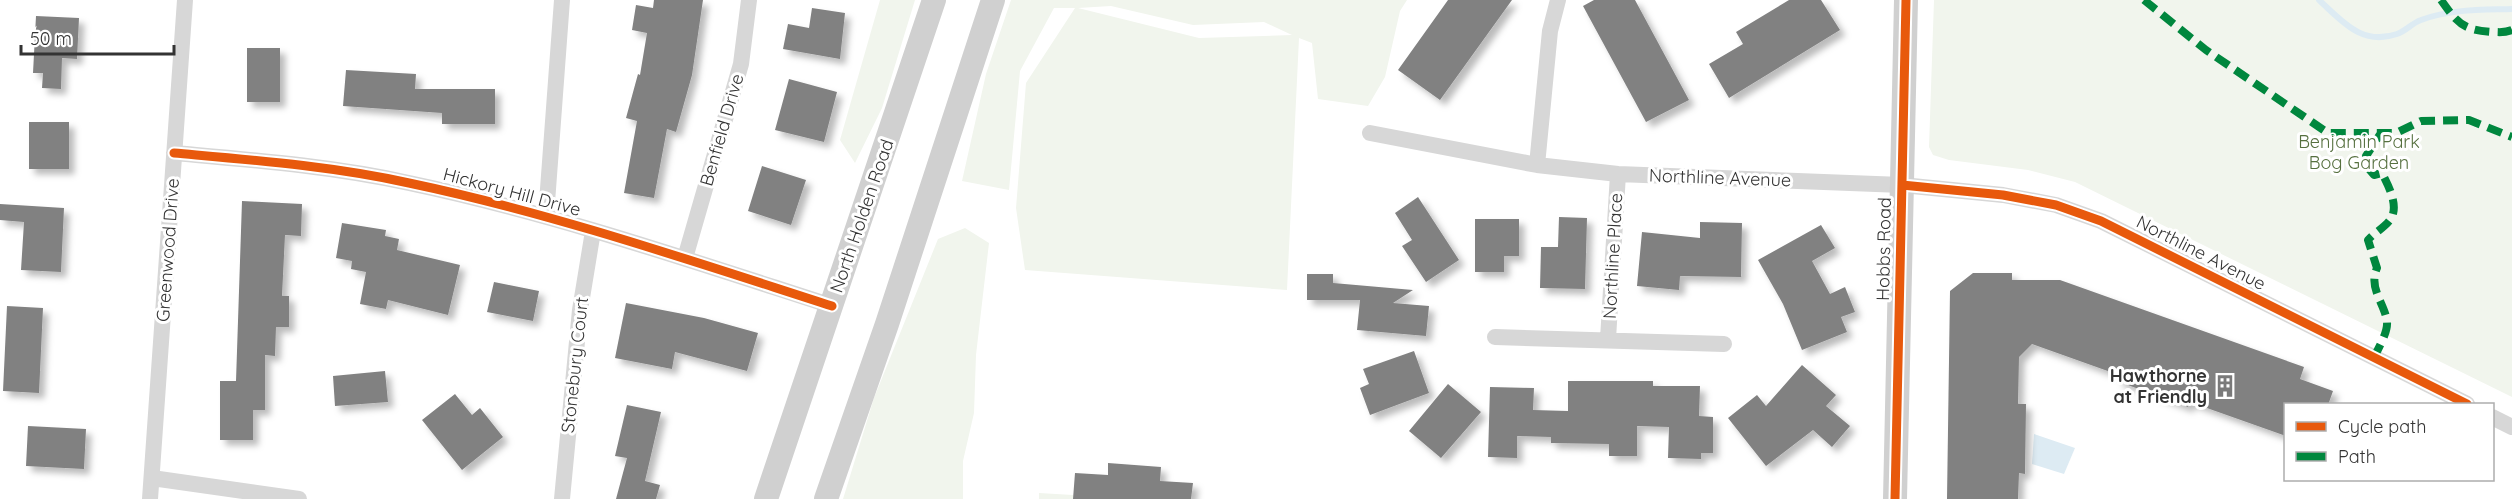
<svg xmlns="http://www.w3.org/2000/svg" width="2512" height="499" viewBox="0 0 2512 499" font-family="Quicksand,sans-serif">
<defs>
<filter id="shadow"><feDropShadow dx="5.5" dy="5.5" stdDeviation="3" flood-color="#0004"/></filter>
</defs>
<rect width="100%" height="100%" fill="#fff"/>
<path fill="#f1f5ed" fill-rule="evenodd" d="M880,0H915L882,108L855,163L840,140Z
M1011,0H1407L1400,11L1385,77L1368,106L1318,99L1312,43L1299,38L1287,290L1025,270L1016,208L1026,83L1075,8H1054L1020,71L1009,190L962,181L986,74ZM1111,6L1193,25L1264,22L1292,35L1199,38L1078,8Z
M1934,0H2512V397L2075,182L2028,170L1949,160L1933,155L1929,147Z
M965,228L989,243L976,355L974,413L963,461V499H843L874,398L938,239Z
M1039,493L1073,495V499H1039Z"/>
<path fill="#ddebf3" d="M2034,434L2075,448L2064,474L2032,464Z"/>
<g fill="none" stroke-linecap="round" stroke-linejoin="round">
<path stroke="#ddebf3" stroke-width="6" d="M2319,0C2343,22 2362,46 2397,34C2406,31 2412,23 2421,20C2450,9 2481,10 2512,9"/>
</g>
<path fill="#818181" filter="url(#shadow)" d="M654,0H703L692,75L676,132L667,129L654,198L624,193L637,121L626,118L638,74L640,75L647,33L632,30L636,5L653,8Z
M1448,0H1512L1440,100L1398,70Z
M1594,0H1635L1689,100L1646,122L1583,6Z
M1789,0H1821L1840,30L1729,98L1709,64L1743,44L1736,32Z
M812,8L845,13L840,59L783,49L788,24L809,28Z
M36,16L79,18L77,59L62,58L61,89L42,88L43,73H33Z
M247,48H280V102H247Z
M346,70L416,74L415,89H495V124H442V113L343,106Z
M789,79L837,92L824,142L775,130Z
M29,122H69V169H29Z
M762,166L806,180L791,225L748,211Z
M1418,197L1459,260L1426,282L1402,246L1412,240L1395,213Z
M242,201L302,204L301,236L285,235L282,296H289V327H276L275,356L265,355V410H253V440H220V381H236Z
M0,204L64,208L61,272L21,270L24,222L0,220Z
M1559,217L1587,218L1585,289L1540,288L1541,247H1558Z
M1475,219H1519V256H1504V272H1475Z
M1700,222L1742,223L1741,277L1680,276L1679,290L1637,286L1642,232L1700,238Z
M342,223L386,230L385,236L399,239L397,250L460,265L448,315L388,300L386,309L360,304L366,272L351,269L352,261L336,258Z
M1821,225L1835,248L1812,261L1830,294L1845,287L1855,312L1841,317L1847,332L1802,350L1783,304L1758,260Z
M1973,273H2012V280H2060L2304,367L2300,379L2333,391L2328,405H2286V436L2190,402L2188,407L2117,381L2119,375L2032,344L2019,357L2018,404H2026L2025,474L2019,473L2018,499H1947L1950,291Z
M1307,274H1333V283L1413,290L1393,303L1429,306L1426,336L1357,330L1360,300H1307Z
M494,282L539,291L533,321L487,312Z
M626,303L704,318L758,333L747,371L675,352L672,369L615,358Z
M7,306L43,308L39,393L3,391Z
M1414,351L1429,393L1370,415L1360,388L1369,384L1363,369Z
M1802,365L1836,395L1826,406L1850,426L1832,447L1813,430L1766,466L1728,418L1757,395L1766,406Z
M385,371L388,402L335,406L333,376Z
M1568,381H1653V386H1700L1699,416L1713,417V453H1701V459L1668,458L1669,427L1637,426V456H1609V444L1551,443V437L1517,436V458L1488,457L1490,387L1534,388L1533,410L1568,411Z
M1448,384L1481,412L1441,458L1409,431Z
M455,394L472,415L480,408L503,437L462,470L422,420Z
M627,405L661,412L645,481L660,485L656,499H616L627,458L615,456Z
M28,426L86,429L84,469L26,466Z
M1108,463L1161,467L1160,481L1193,483L1191,499H1073L1075,473L1108,475Z"/>
<g fill="none" stroke-linecap="round" stroke-linejoin="round">
<path stroke="#d7d7d7" stroke-width="16" d="M1370,133L1537,165L1618,174L1902,185L2003,195L2056,205L2101,221L2467,404
M174,153C252,160 332,166 409,183C552,213 692,261 832,306
M1537,165L1550,31L1558,0
M546,216L562,0
M685,258L741,64L749,0
M1495,337L1724,344
M1608,339L1618,174
M2492,417L2512,427
M152,478L299,499
M150,499L185,0
M562,499L580,310L593,231"/>
<path stroke="#d0d0d0" stroke-width="24" d="M766,499L934,0
M826,499L887,324L993,0
M1895,499L1906,0"/>
<path stroke="#00873e" stroke-width="8" stroke-dasharray="15 8" stroke-linecap="butt" d="M2144,0L2206,50L2328,133H2396L2421,121L2469,120L2512,137
M2441,0C2458,24 2463,30 2493,32C2500,32 2505,33 2512,30
M2374,358C2378,348 2388,333 2387,322C2385,303 2368,289 2377,268L2368,240C2374,233 2384,228 2390,220C2400,207 2388,185 2382,173L2374,175L2368,168L2366,156L2381,133"/>
<g stroke="#fff" stroke-width="13">
<path id="cycleway" d="M174,153C252,160 332,166 409,183C552,213 692,261 832,306
M1902,185L2003,195L2056,205L2101,221L2467,404
M1895,499L1906,0"/>
</g>
<use href="#cycleway" stroke="#e8590c" stroke-width="9"/>
</g>
<defs>
<g id="building-bare" transform="scale(1.8)"><path d="M-4-6H4V6H1V3H-1V6H-4ZM-2.5-4.3h1.7v1.8h-1.7ZM.8-4.3h1.7v1.8H.8ZM-2.5-1h1.7V.8h-1.7ZM.8-1h1.7V.8H.8Z" fill="#7a7a7a" stroke="#fff" stroke-width="2.5" paint-order="stroke"/></g>
</defs>
<g fill-rule="evenodd">
<use href="#building-bare" x="2225" y="386"/>
</g>
<g text-anchor="middle" stroke-width="6" stroke-linejoin="round" paint-order="stroke">
<g font-size="18" fill="#333" stroke="#fff">
<text transform="translate(722 130) rotate(-74)" y="6">Benfield Drive</text>
<text transform="translate(1720 178) rotate(2)" y="6">Northline Avenue</text>
<text transform="translate(512 192) rotate(15)" y="6">Hickory Hill Drive</text>
<text transform="translate(862 216) rotate(-71)" y="6">North Holden Road</text>
<text transform="translate(1884 249) rotate(-89)" y="6">Hobbs Road</text>
<text transform="translate(168 250) rotate(-86)" y="6">Greenwood Drive</text>
<text transform="translate(2201 253) rotate(27)" y="6">Northline Avenue</text>
<text transform="translate(1613 256) rotate(-87)" y="6">Northline Place</text>
<text transform="translate(575 365) rotate(-84)" y="6">Stonebury Court</text>
</g>
<g font-size="18" fill="#56703f" stroke="#fff">
<text x="2359" y="148">Benjamin Park<tspan x="2359" dy="21">Bog Garden</tspan></text>
</g>
<g font-size="18" font-weight="bold" fill="#333" stroke="#fff" text-anchor="end">
<text x="2207" y="382">Hawthorne<tspan x="2207" dy="21">at Friendly</tspan></text>
</g>
</g>
<rect x="2284" y="403" width="210" height="78" fill="#ffffff" stroke="#adadad" stroke-width="1.5"/>
<rect x="2296" y="422" width="30" height="9" fill="#e8590c" stroke="#adadad" stroke-width="1.5"/>
<text x="2338" y="433" font-size="18" fill="#333333">Cycle path</text>
<rect x="2296" y="452" width="30" height="9" fill="#00873e" stroke="#adadad" stroke-width="1.5"/>
<text x="2338" y="463" font-size="18" fill="#333333">Path</text>
<path d="M21 45v9h153v-9" fill="none" stroke="#333333" stroke-width="3"/>
<text x="30" y="45" font-size="18" fill="#333333" stroke="#ffffff" stroke-width="4.5" paint-order="stroke">50 m</text>
</svg>
